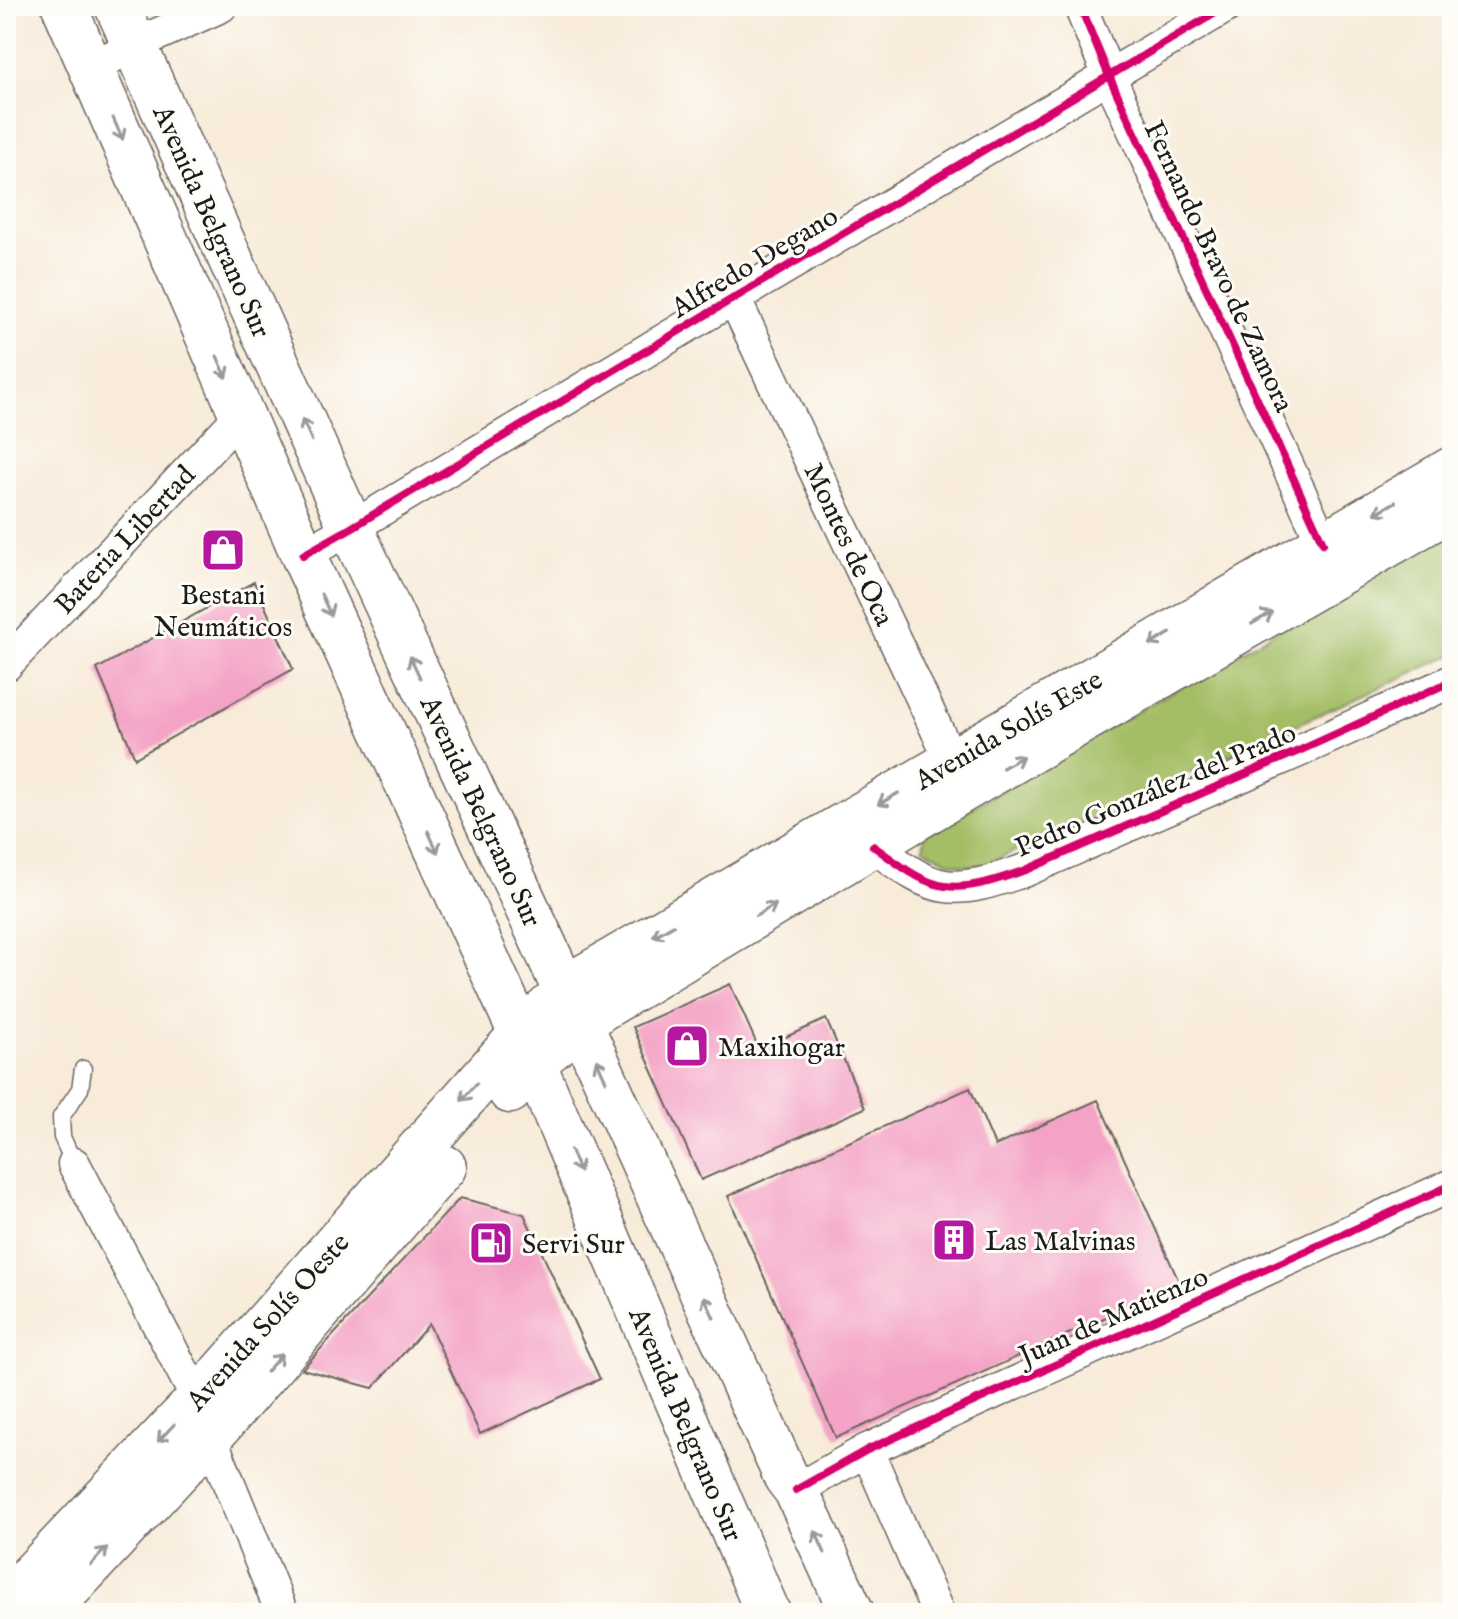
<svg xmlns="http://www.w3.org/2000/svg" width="1458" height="1619" viewBox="0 0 1458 1619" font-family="'IM FELL English',serif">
<rect width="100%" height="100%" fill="#fdfcf7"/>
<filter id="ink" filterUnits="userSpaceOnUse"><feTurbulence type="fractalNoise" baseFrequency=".0125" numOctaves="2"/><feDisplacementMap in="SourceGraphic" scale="16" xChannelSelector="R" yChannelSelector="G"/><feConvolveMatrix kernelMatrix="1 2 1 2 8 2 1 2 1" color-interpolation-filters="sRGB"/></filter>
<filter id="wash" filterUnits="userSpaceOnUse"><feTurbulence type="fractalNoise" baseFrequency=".006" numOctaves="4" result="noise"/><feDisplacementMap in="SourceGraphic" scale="32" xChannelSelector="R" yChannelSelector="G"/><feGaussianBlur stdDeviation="1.8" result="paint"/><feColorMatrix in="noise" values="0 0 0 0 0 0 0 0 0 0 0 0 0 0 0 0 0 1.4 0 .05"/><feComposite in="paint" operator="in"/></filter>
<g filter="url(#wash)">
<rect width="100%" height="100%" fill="#f8ebd9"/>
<path fill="#a4be65" stroke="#606d40" stroke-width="2" d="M1452,529V655L986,864C960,870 946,861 923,848L925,835Z"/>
<g id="blocks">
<path fill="#f4a3c6" d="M254,582L293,669L135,758L97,669Z
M730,984L759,1049L826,1019L865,1108L701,1180L633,1027Z
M970,1088L995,1146L1098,1100L1180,1284L836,1438L728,1196Z
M460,1198L524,1214L600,1379L480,1434L429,1324L373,1388L302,1369Z"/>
</g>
</g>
<g filter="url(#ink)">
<use href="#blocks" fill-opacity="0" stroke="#69645e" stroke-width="2"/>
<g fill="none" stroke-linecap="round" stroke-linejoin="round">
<g stroke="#69645e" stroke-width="19">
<path id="service" d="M74,1164L62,1137L61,1117L80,1089L83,1069"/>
</g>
<g stroke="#69645e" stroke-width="35">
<path id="minor" d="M1080,6L1109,76L1323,543
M91,68L134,45L221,6
M734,298L960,779
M303,555L351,528L734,298L1227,6
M6,665L243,413
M873,846C895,861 918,882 945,886C972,890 1001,878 1026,870L1303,749L1452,681
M74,1164L198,1400
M210,1437L282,1613
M867,1450L938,1613
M796,1490L867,1450L1452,1185"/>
</g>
<g stroke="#69645e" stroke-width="47">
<path id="secondary" d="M510,1091L533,1063L599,1010L965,789L1452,508
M6,1602L198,1400L521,1034L565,992L584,977L1452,469
M46,1613L210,1437L444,1167"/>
</g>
<g stroke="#69645e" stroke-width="47">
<path id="trunk" d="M64,6L303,555L521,1034L768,1613
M117,6L351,528L542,940L786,1477L796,1490L852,1613"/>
</g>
<use href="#service" stroke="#fff" stroke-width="16"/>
<use href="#minor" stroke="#fff" stroke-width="32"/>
<use href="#secondary" stroke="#fff" stroke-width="44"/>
<use href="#trunk" stroke="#fff" stroke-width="44"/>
<g stroke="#fdfcf7" stroke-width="13">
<path id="cycleway" d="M1080,6L1109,76L1323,543
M303,555L351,528L734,298L1227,6
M873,846C895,861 918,882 945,886C972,890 1001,878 1026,870L1303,749L1452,681
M796,1490L867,1450L1452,1185"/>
</g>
<use href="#cycleway" stroke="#d6006c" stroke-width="8"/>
</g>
<defs><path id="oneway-shaft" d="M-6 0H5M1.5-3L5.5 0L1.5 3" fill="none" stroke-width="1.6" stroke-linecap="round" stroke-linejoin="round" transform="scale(2)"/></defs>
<g stroke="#999">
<use href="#oneway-shaft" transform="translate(118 129) rotate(66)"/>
<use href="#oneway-shaft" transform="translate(222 367) rotate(66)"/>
<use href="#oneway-shaft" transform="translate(307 430) rotate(-114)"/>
<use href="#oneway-shaft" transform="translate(1385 508) rotate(150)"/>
<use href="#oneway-shaft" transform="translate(326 605) rotate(66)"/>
<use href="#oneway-shaft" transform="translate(1262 618) rotate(-30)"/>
<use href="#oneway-shaft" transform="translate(1160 639) rotate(150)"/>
<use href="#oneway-shaft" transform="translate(415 667) rotate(-115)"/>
<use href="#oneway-shaft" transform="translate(1013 762) rotate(-30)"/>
<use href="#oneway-shaft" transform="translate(888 799) rotate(150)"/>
<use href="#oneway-shaft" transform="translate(433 842) rotate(66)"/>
<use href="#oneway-shaft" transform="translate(766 910) rotate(-31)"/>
<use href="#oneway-shaft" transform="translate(663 931) rotate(150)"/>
<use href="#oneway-shaft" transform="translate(601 1070) rotate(-114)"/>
<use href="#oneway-shaft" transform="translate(469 1092) rotate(131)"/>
<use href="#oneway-shaft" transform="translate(575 1161) rotate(67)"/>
<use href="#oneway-shaft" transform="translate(709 1307) rotate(-114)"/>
<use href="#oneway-shaft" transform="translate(274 1363) rotate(-49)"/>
<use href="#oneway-shaft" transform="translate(166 1433) rotate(133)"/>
<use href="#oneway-shaft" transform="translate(820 1542) rotate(-114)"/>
<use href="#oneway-shaft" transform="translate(99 1556) rotate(-47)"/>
</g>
</g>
<defs>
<g id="shop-square" transform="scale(2.3)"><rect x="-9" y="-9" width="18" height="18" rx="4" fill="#b5179e" stroke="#fdfcf7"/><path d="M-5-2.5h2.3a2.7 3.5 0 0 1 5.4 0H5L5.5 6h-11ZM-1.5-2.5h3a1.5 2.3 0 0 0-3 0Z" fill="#fff"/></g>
<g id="building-square" transform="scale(2.3)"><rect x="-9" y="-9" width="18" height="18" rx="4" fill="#b5179e" stroke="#fdfcf7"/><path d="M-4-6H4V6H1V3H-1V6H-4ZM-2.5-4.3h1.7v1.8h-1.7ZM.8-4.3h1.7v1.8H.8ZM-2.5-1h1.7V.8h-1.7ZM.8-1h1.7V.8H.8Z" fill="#fff"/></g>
<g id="fuel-square" transform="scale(2.3)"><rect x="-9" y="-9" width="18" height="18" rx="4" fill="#b5179e" stroke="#fdfcf7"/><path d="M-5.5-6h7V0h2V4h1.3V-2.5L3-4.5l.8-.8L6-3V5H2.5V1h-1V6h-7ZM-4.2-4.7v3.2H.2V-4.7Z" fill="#fff"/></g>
</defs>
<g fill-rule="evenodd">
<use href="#shop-square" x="223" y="550"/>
<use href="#shop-square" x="687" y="1046"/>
<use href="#building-square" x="954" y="1240"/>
<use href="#fuel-square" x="491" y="1243"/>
</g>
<g text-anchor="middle" stroke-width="6" stroke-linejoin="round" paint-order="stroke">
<g font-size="28" fill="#1c1c1c" stroke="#fdfcf7">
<text transform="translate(213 221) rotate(66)" y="10">Avenida Belgrano Sur</text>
<text transform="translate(754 261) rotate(-31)" y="10">Alfredo Degano</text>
<text transform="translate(1220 266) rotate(65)" y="10">Fernando Bravo de Zamora</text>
<text transform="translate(124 539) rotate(-47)" y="10">Bateria Libertad</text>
<text transform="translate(850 544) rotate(65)" y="10">Montes de Oca</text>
<text transform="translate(1008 729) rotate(-30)" y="10">Avenida Solís Este</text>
<text transform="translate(1155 789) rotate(-23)" y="10">Pedro González del Prado</text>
<text transform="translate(482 811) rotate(65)" y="10">Avenida Belgrano Sur</text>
<text transform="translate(1113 1315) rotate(-24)" y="10">Juan de Matienzo</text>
<text transform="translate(267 1321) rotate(-48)" y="10">Avenida Solís Oeste</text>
<text transform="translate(687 1424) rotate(67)" y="10">Avenida Belgrano Sur</text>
</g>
<g font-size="28" fill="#1c1c1c" stroke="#fdfcf7" text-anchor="start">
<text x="223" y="604" text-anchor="middle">Bestani<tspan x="223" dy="32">Neumáticos</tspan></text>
<text x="718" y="1056">Maxihogar</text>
<text x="985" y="1250">Las Malvinas</text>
<text x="522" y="1253">Servi Sur</text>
</g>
</g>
<rect width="1458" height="1619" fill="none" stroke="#fdfcf7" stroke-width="32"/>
</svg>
